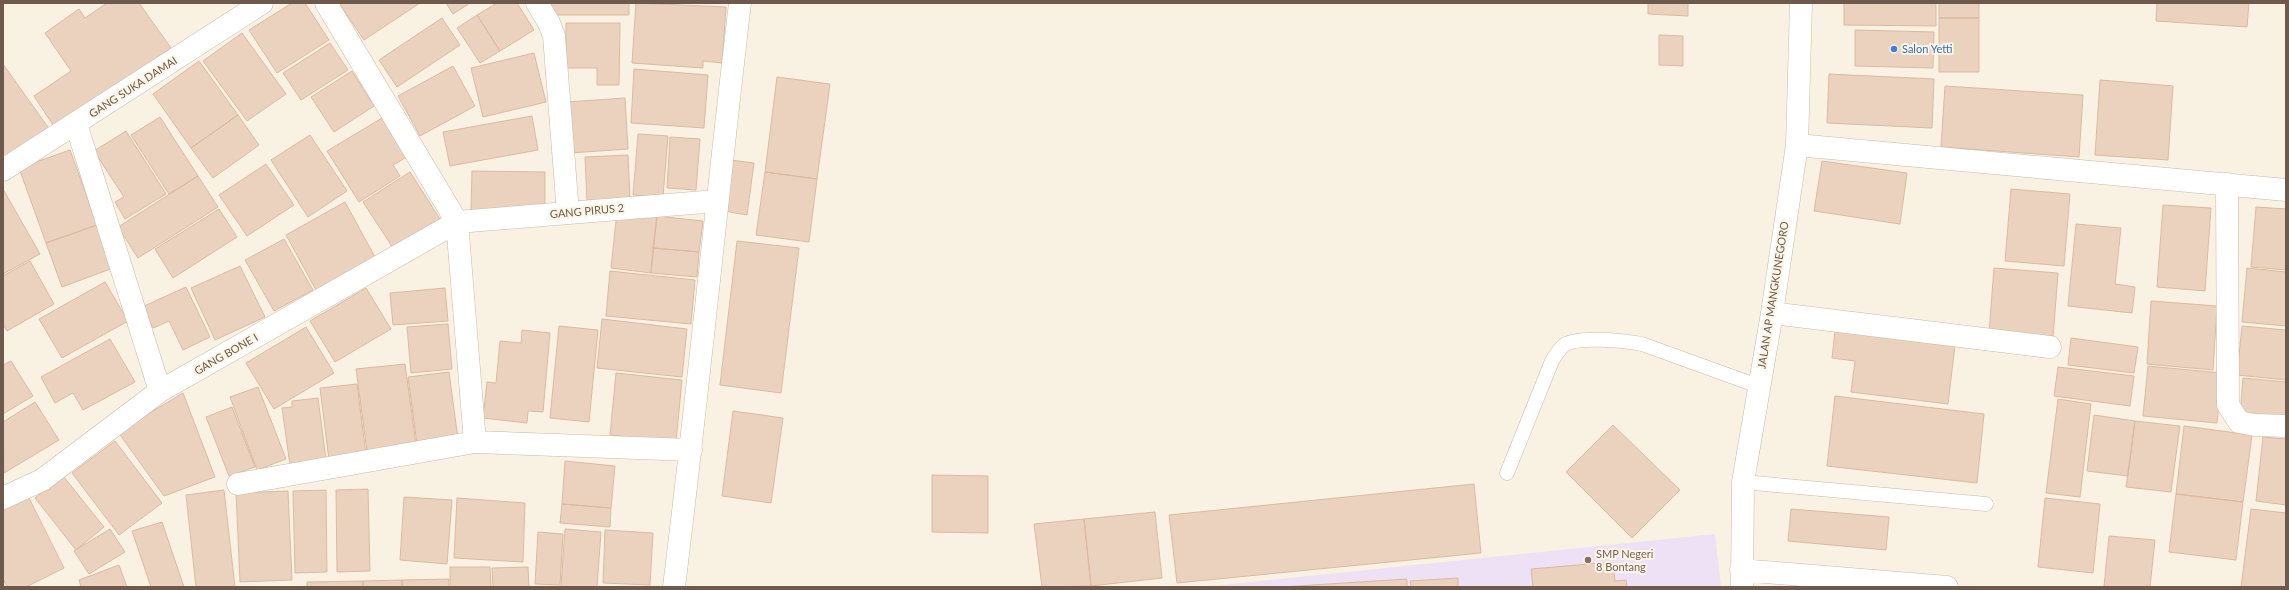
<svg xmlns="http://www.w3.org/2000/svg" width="2289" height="590" viewBox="0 0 2289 590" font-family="Lato,sans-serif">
<rect width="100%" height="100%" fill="#f9f2e3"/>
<path fill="#eee0f5" d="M1715,534L1721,587H1201Z"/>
<path fill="#ebd2be" stroke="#dcbaa0" d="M107,3H139L171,48L55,128L34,96L71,71L45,33L79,9L85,18Z
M292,3H305L329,40L277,73L249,30Z
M339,3H420L364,40Z
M446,3H470L453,14Z
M497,3H517L534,30L500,51L477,15Z
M550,3H629V15H550Z
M636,3L726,7L722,63L703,61V68L632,63Z
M1648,3H1688V16L1648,14Z
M1844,3H1936V26L1844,25Z
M1939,3H1979V18H1939Z
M2157,3H2249L2247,27L2156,21Z
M477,15L500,51L480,63L457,28Z
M442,18L460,45L397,87L379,60Z
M1939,18H1979V72H1939Z
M566,23H620L619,85H597V68H566Z
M1855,30L1934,32L1933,68L1855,66Z
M242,33L286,94L247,121L203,61Z
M1659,35L1683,36V66L1659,65Z
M330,43L348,70L301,100L283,73Z
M534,53L546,102L483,117L471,68Z
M199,61L238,115L191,148L153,94Z
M3,64L50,130L3,163Z
M453,66L475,106L420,136L398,96Z
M634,69L708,75L704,128L631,123Z
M352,71L374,106L334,132L311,97Z
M1829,74L1934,79L1932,128L1827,123Z
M777,77L830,84L817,179L765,172Z
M2100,80L2173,86L2168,160L2095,155Z
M1945,86L2083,95L2079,157L1941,147Z
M625,98L628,149L570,153L567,102Z
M238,115L259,145L213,178L191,148Z
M532,116L538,150L450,166L443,132Z
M160,117L198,176L169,194L131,135Z
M382,118L407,157L393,165L400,176L359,202L327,151Z
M126,131L166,194L125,219L115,202L124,197L94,151Z
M638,134L668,136L663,197L633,195Z
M310,135L347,191L308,217L271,160Z
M670,137L700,139L696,190L667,188Z
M70,150L97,225L46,243L19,168Z
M628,155L630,199L587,201L585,157Z
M731,160L754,163L747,215L724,211Z
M1822,161L1907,173L1900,224L1814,211Z
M266,164L294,205L247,236L219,195Z
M472,171L545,172V211L471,210Z
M410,172L440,219L393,248L363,202Z
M765,172L817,179L809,242L756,235Z
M198,176L218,207L138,258L118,227Z
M3,189L40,254L3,274Z
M2011,189L2070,194L2064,266L2005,261Z
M345,202L375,257L316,290L286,235Z
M2163,205L2211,208L2205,291L2157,287Z
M2256,207L2286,209V270L2251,267Z
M219,209L237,237L173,278L155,249Z
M617,212L657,216L651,273L611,268Z
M657,216L703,221L699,252L653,248Z
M2076,224L2121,228L2115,284L2135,287L2132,313L2068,306Z
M97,225L113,268L62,287L46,243Z
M284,239L313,290L274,311L245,260Z
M737,241L799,248L781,393L720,385Z
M653,248L699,252L697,277L651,273Z
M30,261L54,304L7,331L3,324V276Z
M240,266L265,317L215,340L191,288Z
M1994,268L2058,273L2053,338L1989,332Z
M2247,268L2286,272V326L2242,322Z
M610,271L695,280L691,324L606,316Z
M105,282L128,321L62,358L39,319Z
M186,287L210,337L183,350L169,321L153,328L142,307Z
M366,288L391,329L335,362L310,321Z
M445,288L448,321L393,325L390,293Z
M2151,301L2217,306L2213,370L2147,364Z
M602,319L687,329L682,377L597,368Z
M448,324L452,369L411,373L407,327Z
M559,326L598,330L589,422L550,418Z
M2242,326L2286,330V380L2237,375Z
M306,327L334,373L274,409L246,363Z
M522,330L550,333L543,412L528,411L527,423L483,418L487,382L496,383L500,341L521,343Z
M1835,331L1955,345L1948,404L1851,392L1855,361L1832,358Z
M2071,338L2138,347L2134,373L2068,365Z
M110,339L135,382L83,410L73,393L55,403L41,377Z
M11,361L33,396L3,414V365Z
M405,364L416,445L367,451L356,369Z
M2148,366L2222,373L2217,423L2143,416Z
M2058,367L2134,376L2130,406L2054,396Z
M449,372L458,439L417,444L408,377Z
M616,373L682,380L676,442L610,435Z
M2243,378L2286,382V420L2240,416Z
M357,384L366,455L329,460L320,388Z
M258,387L286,459L257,470L230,397Z
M183,393L215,477L164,496L118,432Z
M1835,396L1984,414L1977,483L1827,466Z
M318,398L326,460L290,465L282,408L292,407V401Z
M2058,399L2091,404L2080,497L2046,493Z
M35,402L59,440L4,473L3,422Z
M232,407L255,467L229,476L206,417Z
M733,411L783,418L771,503L722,496Z
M2094,415L2135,421L2128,476L2087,471Z
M2135,421L2180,426L2171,492L2126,487Z
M1613,425L1680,490L1632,538L1566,472Z
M2184,426L2252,435L2243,502L2176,494Z
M2263,437L2286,439V505L2256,501Z
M115,441L162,503L119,535L72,473Z
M565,461L615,466L611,508L562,504Z
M932,475L988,476V533L932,532Z
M63,476L104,527L76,550L35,498Z
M1474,484L1481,553L1177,583L1169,515Z
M368,489L370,571L337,572L336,490Z
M224,490L235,587H196L186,495Z
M326,490L327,572L295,573L293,491Z
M288,491L292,580L240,582L236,493Z
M2176,494L2243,502L2236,560L2169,552Z
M28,496L64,568L26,587H7L3,579V508Z
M404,497L452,500L447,564L400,560Z
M457,498L525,503L523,562L454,558Z
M2045,498L2100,504L2093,573L2038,567Z
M562,504L611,508L610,527L560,523Z
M1791,509L1889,517L1886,550L1788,541Z
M2251,509L2286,513V587H2241Z
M1155,512L1162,578L1091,586L1084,519Z
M1084,519L1091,586L1042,587L1034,524Z
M162,522L184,587H151L132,531Z
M110,529L125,552L89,574L74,551Z
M565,529L601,532L597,587H561Z
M605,530L653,533L650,585L603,583Z
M538,532L563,534L560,585L535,584Z
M2109,536L2155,540L2150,587H2104Z
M1613,562L1615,581L1626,580L1627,587H1533L1531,569Z
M119,565L127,587H81L79,580Z
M450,567H490L491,587H450Z
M528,567L529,587H493L492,568Z
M1458,578V587H1411L1410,581Z
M449,579V587H402V580Z
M1407,579V587H1281Z
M402,580V587H363V581Z
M363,581V587H307V582Z"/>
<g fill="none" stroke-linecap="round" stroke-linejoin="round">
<g stroke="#c8baab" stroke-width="15">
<path id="lane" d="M1507,473L1552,361C1555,356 1559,350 1563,346C1575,335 1626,341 1642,344L1758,386
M1743,482L1986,504"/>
</g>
<g stroke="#c8baab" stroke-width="23">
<path id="street" d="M326,3L457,222L475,442
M537,3L549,23L554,36L568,213
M76,124L160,391
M1797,145L2286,190
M3,170L262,3
M2227,184L2228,405L2239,422L2255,425L2286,426
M1772,313L2050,347
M238,484L475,442L691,450
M3,498L42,480L160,391L457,222L717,201
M1741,570L1947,587
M674,587C698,393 717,198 740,3
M1742,587L1743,482L1772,313L1797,145L1801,3"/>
</g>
<use href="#lane" stroke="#fff" stroke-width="14"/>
<use href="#street" stroke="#fff" stroke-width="22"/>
</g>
<circle fill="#3f7fe0" stroke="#fcf6e8" stroke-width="1.5" cx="1894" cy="49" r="4"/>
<circle fill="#8d6e63" stroke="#fcf6e8" stroke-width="1.5" cx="1588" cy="560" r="4"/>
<g text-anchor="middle" stroke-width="4" stroke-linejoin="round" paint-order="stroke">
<g font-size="11" fill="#366cbe" stroke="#fcf6e8" text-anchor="start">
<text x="1902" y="53">Salon Yetti</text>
</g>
<g font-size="11" fill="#6e5a4c" stroke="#fcf6e8">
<text transform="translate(133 87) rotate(-33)" y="4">GANG SUKA DAMAI</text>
<text transform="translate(587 211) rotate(-5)" y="4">GANG PIRUS 2</text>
<text transform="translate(1773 295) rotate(-81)" y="4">JALAN AP MANGKUNEGORO</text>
<text transform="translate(226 354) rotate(-30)" y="4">GANG BONE I</text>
</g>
<g font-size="11" fill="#785e54" stroke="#fcf6e8" text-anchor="start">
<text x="1596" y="558">SMP Negeri<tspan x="1596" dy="13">8 Bontang</tspan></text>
</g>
</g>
<rect width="2289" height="590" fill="none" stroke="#6e5a4c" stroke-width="8"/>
</svg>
